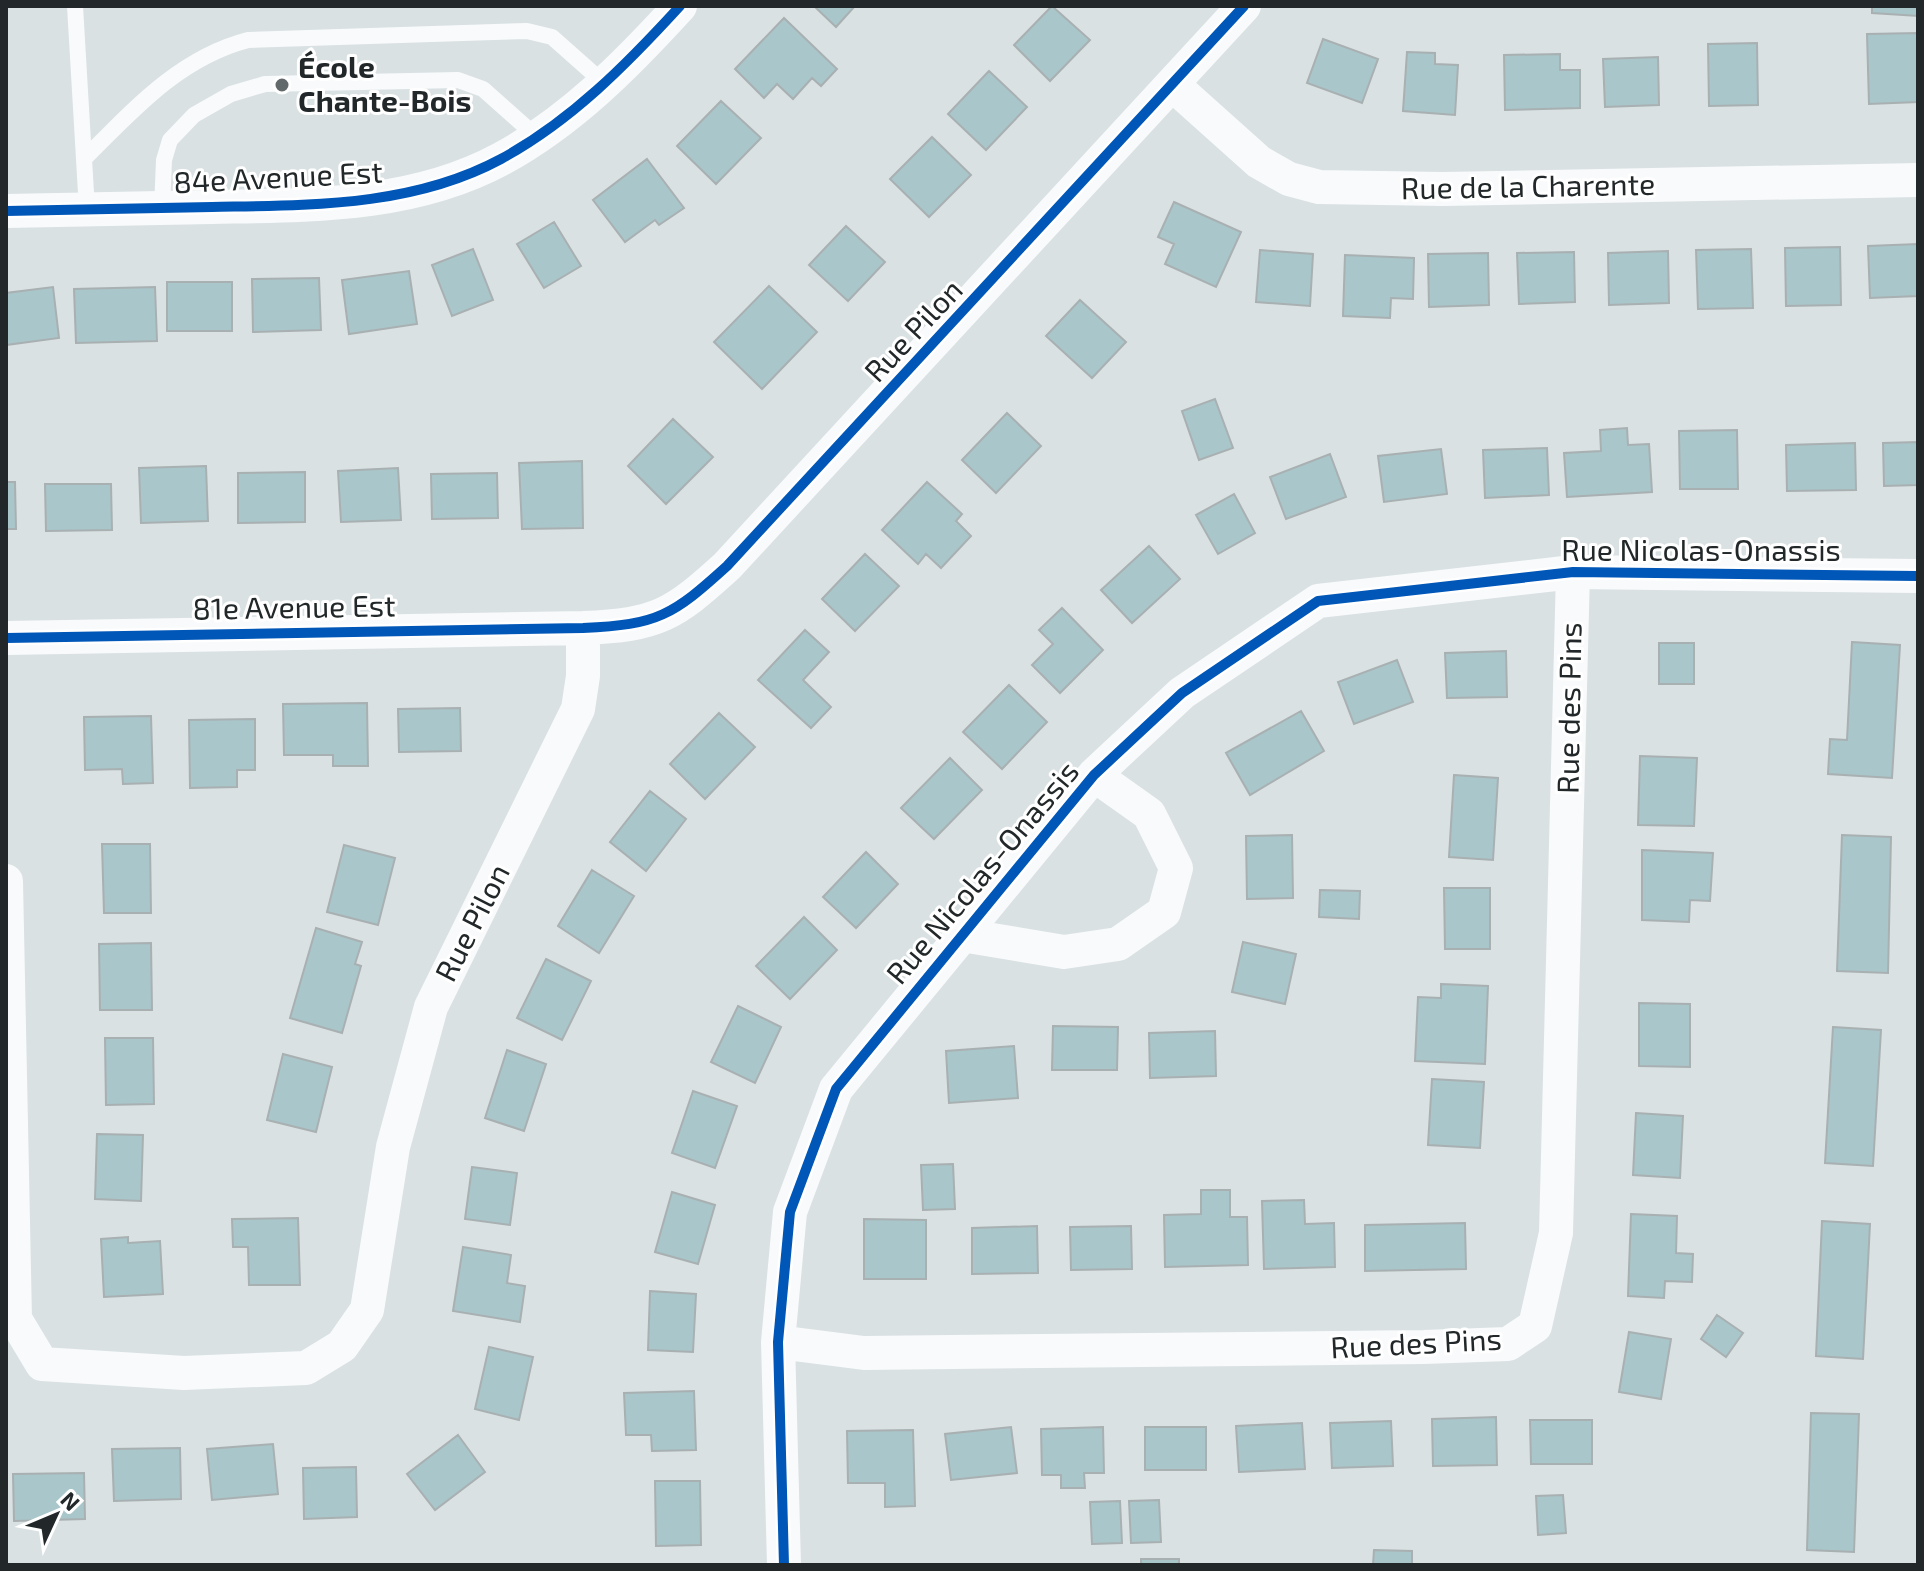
<svg xmlns="http://www.w3.org/2000/svg" width="1924" height="1571" viewBox="0 0 1924 1571" font-family="'Exo 2',sans-serif">
<rect width="100%" height="100%" fill="#d9e1e3"/>
<path fill="#a9c6cb" stroke="#a9b0b1" stroke-width="2" d="M814,6H855L836,27Z
M1052,6L1090,40L1050,81L1014,45Z
M1872,6H1918V16L1872,13Z
M784,18L837,69L821,86L812,78L793,99L777,84L764,98L735,69Z
M1918,33V102L1869,104L1867,34Z
M1323,39L1378,59L1362,103L1307,83Z
M1757,43L1758,105L1709,106L1708,44Z
M1407,52L1435,53V64L1458,65L1455,115L1403,111Z
M1560,54V70H1580V108L1505,110L1504,55Z
M1658,57L1659,105L1605,107L1603,59Z
M989,71L1027,107L986,150L948,114Z
M721,101L761,138L716,184L677,146Z
M932,137L971,175L929,217L890,179Z
M647,159L684,208L659,225L655,220L625,242L593,200Z
M1174,202L1241,232L1216,287L1165,264L1174,244L1158,237Z
M554,222L581,266L544,288L517,244Z
M846,226L885,262L848,301L809,265Z
M1918,244V296L1870,298L1868,246Z
M1840,247L1841,305L1786,306L1785,248Z
M473,249L493,300L452,316L432,265Z
M1751,249L1753,308L1698,309L1696,250Z
M1260,250L1313,254L1310,306L1256,302Z
M1668,251L1669,303L1609,305L1608,253Z
M1574,252L1575,302L1519,304L1517,253Z
M1488,253L1489,305L1429,307L1428,254Z
M1345,255L1414,258L1413,299L1391,298L1390,318L1343,316Z
M409,271L417,324L349,334L342,280Z
M319,278L321,330L253,332L252,279Z
M167,282H232V331H167Z
M769,286L817,332L762,389L714,342Z
M53,287L59,338L6,345V293Z
M155,287L157,341L76,343L74,289Z
M1080,300L1126,342L1092,378L1046,336Z
M1215,399L1233,448L1199,460L1182,411Z
M1007,413L1041,446L996,493L962,460Z
M673,419L713,457L666,504L628,466Z
M1627,428L1628,445L1649,444L1652,492L1567,497L1564,453L1601,451L1600,430Z
M1737,430L1738,489H1680L1679,431Z
M1918,442V485L1884,486L1883,443Z
M1855,443L1856,490L1787,491L1786,445Z
M1547,448L1549,495L1485,498L1483,450Z
M1441,449L1447,494L1384,502L1378,456Z
M1330,454L1346,497L1286,519L1270,477Z
M582,461L583,528L522,529L519,463Z
M206,466L208,521L141,523L139,468Z
M398,468L401,520L341,522L338,471Z
M305,472V522L238,523V473Z
M497,473L498,518L432,519L431,474Z
M6,482H15L16,529H6Z
M927,482L962,514L956,521L971,536L941,568L926,554L918,564L882,530Z
M45,484H111L112,530L46,531Z
M1234,494L1255,533L1218,554L1196,515Z
M1149,546L1180,579L1132,623L1101,590Z
M865,554L899,586L855,631L822,599Z
M1062,608L1103,650L1060,693L1032,665L1053,644L1039,630Z
M805,630L829,652L803,680L831,707L811,728L758,680Z
M1852,642L1900,645L1892,778L1828,774L1830,739L1847,740Z
M1659,643H1694V684H1659Z
M1506,651L1507,697L1447,698L1445,653Z
M1397,660L1413,702L1354,724L1338,682Z
M1009,685L1047,722L1002,769L963,732Z
M367,703L368,766H333V755H284L283,704Z
M460,708L461,751L399,752L398,709Z
M1301,711L1324,751L1250,795L1226,753Z
M719,713L755,747L705,799L670,764Z
M151,716L153,783L123,784L122,769L85,770L84,717Z
M255,719V770H237V787L190,788L189,720Z
M1640,756L1697,758L1694,826L1638,825Z
M950,758L982,790L934,839L901,808Z
M1454,775L1498,778L1493,860L1449,857Z
M650,791L686,819L646,871L610,842Z
M1292,835L1293,898L1247,899L1246,836Z
M1842,835L1891,837L1888,973L1837,971Z
M102,844H150L151,913H104Z
M344,845L395,858L378,925L327,912Z
M1642,850L1713,853L1710,901L1690,900L1689,922L1642,920Z
M866,852L898,884L856,928L823,897Z
M592,870L634,896L599,953L558,926Z
M1444,888H1490V949H1445Z
M1320,890L1360,891L1359,919L1319,917Z
M804,917L837,950L790,999L756,966Z
M316,928L362,942L355,964L361,966L342,1033L290,1018Z
M1243,942L1296,954L1285,1004L1232,992Z
M151,943L152,1010H100L99,944Z
M546,959L591,981L562,1040L517,1018Z
M1441,984L1488,986L1485,1064L1415,1061L1418,997L1441,998Z
M1639,1003L1690,1004V1067L1639,1066Z
M738,1006L781,1027L755,1083L711,1062Z
M1053,1026L1118,1027L1117,1070H1052Z
M1833,1027L1881,1030L1873,1166L1825,1163Z
M1215,1031L1216,1076L1150,1078L1149,1033Z
M105,1038H153L154,1104L106,1105Z
M1014,1046L1018,1098L949,1103L946,1051Z
M507,1050L546,1064L524,1131L485,1118Z
M283,1054L332,1067L316,1132L267,1120Z
M1432,1079L1484,1082L1480,1148L1428,1145Z
M693,1091L737,1106L715,1168L672,1153Z
M1636,1113L1683,1116L1680,1178L1633,1175Z
M97,1134L143,1135L141,1201L95,1199Z
M953,1164L955,1209L923,1210L921,1165Z
M472,1167L517,1173L510,1225L465,1219Z
M1201,1190H1230V1217H1247L1248,1265L1165,1267L1164,1215L1201,1214Z
M672,1192L715,1205L698,1264L655,1252Z
M1304,1200L1305,1224L1334,1223L1335,1267L1264,1269L1262,1201Z
M1631,1214L1677,1216L1676,1253L1693,1254L1692,1282L1665,1281L1664,1298L1628,1296Z
M298,1218L300,1285H249L248,1247H233L232,1219Z
M864,1219L926,1220V1279H864Z
M1822,1221L1870,1224L1863,1359L1816,1356Z
M1465,1223L1466,1269L1365,1271V1225Z
M1037,1226L1038,1273L972,1274V1228Z
M1131,1226L1132,1269L1071,1270L1070,1227Z
M128,1237V1243L160,1241L163,1294L104,1297L101,1239Z
M463,1247L511,1255L507,1283L525,1286L520,1322L453,1311Z
M650,1291L696,1294L693,1352L648,1350Z
M1717,1315L1743,1333L1726,1357L1701,1339Z
M1629,1332L1671,1339L1661,1399L1619,1392Z
M489,1347L533,1357L519,1420L475,1409Z
M694,1391L696,1450L652,1451L651,1435H626L624,1393Z
M1811,1413L1859,1414L1854,1552L1807,1550Z
M1496,1417L1497,1465L1433,1466L1432,1419Z
M1530,1420H1592V1464H1531Z
M1391,1421L1393,1466L1332,1468L1330,1423Z
M1302,1423L1305,1469L1239,1472L1236,1426Z
M1011,1427L1017,1473L951,1480L945,1434Z
M1103,1427L1104,1473H1084L1085,1488H1061V1475H1042L1041,1429Z
M1145,1427H1206V1470H1145Z
M913,1430L915,1506L885,1507V1483H848L847,1431Z
M458,1435L485,1472L435,1510L407,1474Z
M273,1444L278,1494L212,1500L207,1449Z
M180,1448L181,1499L114,1501L112,1449Z
M356,1467L357,1517L304,1519L303,1468Z
M84,1473L85,1519L14,1521L13,1474Z
M655,1481H700L701,1545L656,1546Z
M1563,1495L1566,1533L1538,1535L1536,1496Z
M1159,1500L1161,1542L1131,1543L1129,1501Z
M1120,1501L1122,1543L1092,1544L1090,1502Z
M1374,1550L1412,1551V1565H1373Z
M1141,1559H1179V1565H1141Z"/>
<g fill="none" stroke-linecap="round" stroke-linejoin="round">
<path stroke="#f9fafb" stroke-width="16" d="M75,6L87,210
M84,159C133,110 179,58 248,40L527,31L552,37L605,84
M162,208L164,160L170,140L194,115L231,94L265,84L458,80L483,89L537,137"/>
<path stroke="#f9fafb" stroke-width="34" d="M1173,85L1259,162L1289,179L1319,187L1443,189L1918,180
M6,211C75,210 143,208 212,207C310,205 412,207 501,159C571,121 627,64 680,6
M6,638L583,628C658,625 673,615 727,566L1244,6
M6,881L15,1319L42,1364L184,1373L306,1368L342,1346L367,1310L393,1147L431,1007L578,709L583,676V628
M962,935L1064,952L1118,944L1164,912L1176,868L1149,814L1094,775
M778,1342L864,1353L1424,1347L1508,1344L1535,1326L1556,1233L1573,572
M784,1565L778,1342L790,1212L836,1089L1094,775L1182,693L1318,601L1573,572L1918,576"/>
<g stroke="#fff" stroke-width="15">
<path id="cycleway" d="M6,211C75,210 143,208 212,207C310,205 412,207 501,159C571,121 627,64 680,6
M6,638L583,628C658,625 673,615 727,566L1244,6
M784,1565L778,1342L790,1212L836,1089L1094,775L1182,693L1318,601L1573,572L1918,576"/>
</g>
<use href="#cycleway" stroke="#0057b8" stroke-width="10"/>
</g>
<circle fill="#62696a" stroke="#fff" stroke-width="3" cx="282" cy="85" r="8"/>
<g text-anchor="middle" stroke-width="6" stroke-linejoin="round" paint-order="stroke">
<g font-size="30" font-weight="bold" fill="#222829" stroke="#fff" text-anchor="start">
<text x="298" y="78">École<tspan x="298" dy="34">Chante-Bois</tspan></text>
</g>
<g font-size="30" fill="#222829" stroke="#fff">
<text transform="translate(278 178) rotate(-3)" y="10">84e Avenue Est</text>
<text transform="translate(1528 187) rotate(-1)" y="10">Rue de la Charente</text>
<text transform="translate(914 331) rotate(-47)" y="10">Rue Pilon</text>
<text x="1701" y="561">Rue Nicolas-Onassis</text>
<text transform="translate(294 608) rotate(-1)" y="10">81e Avenue Est</text>
<text transform="translate(1570 708) rotate(-89)" y="10">Rue des Pins</text>
<text transform="translate(983 873) rotate(-50)" y="10">Rue Nicolas-Onassis</text>
<text transform="translate(473 923) rotate(-63)" y="10">Rue Pilon</text>
<text transform="translate(1416 1344) rotate(-3)" y="10">Rue des Pins</text>
</g>
</g>
<rect width="1924" height="1571" fill="none" stroke="#222829" stroke-width="16"/>
<g transform="translate(56 1515) rotate(46)" stroke="#ffffff" stroke-width="6" paint-order="stroke">
<path d="M0-6L14 30L0 20L-14 30Z" fill="#222829"/>
<text y="-12" font-size="22" font-weight="bold" text-anchor="middle" fill="#222829">N</text>
</g>
</svg>
